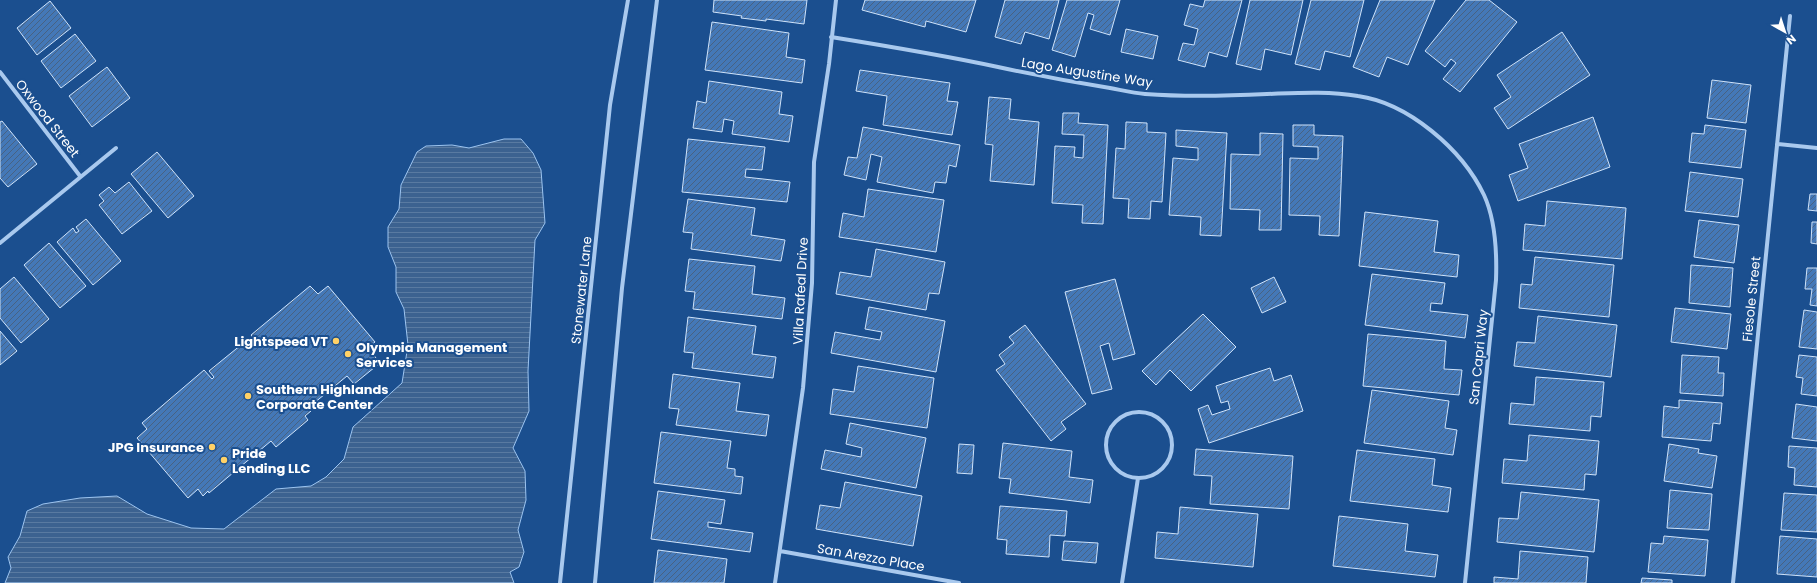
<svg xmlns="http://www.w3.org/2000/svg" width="1817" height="583" viewBox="0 0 1817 583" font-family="Poppins,sans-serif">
<defs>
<pattern id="water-rules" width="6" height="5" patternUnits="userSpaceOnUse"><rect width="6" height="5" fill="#3c6290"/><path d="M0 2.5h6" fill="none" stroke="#597aa1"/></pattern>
<pattern id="building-hatch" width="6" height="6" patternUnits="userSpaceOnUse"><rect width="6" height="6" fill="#4478b7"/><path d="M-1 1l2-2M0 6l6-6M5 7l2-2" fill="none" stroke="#486282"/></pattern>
</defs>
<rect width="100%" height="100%" fill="#1b4f8f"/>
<path fill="url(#water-rules)" stroke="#9cc4f0" d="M504,139H521L533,153L541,170L545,223L535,240L528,371L529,411L513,448L525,471L526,500L518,530L524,552L519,567L510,572L514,583H5L11,568L8,557L20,536L27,511L43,504L80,498L117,496L147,514L191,528L224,529L276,489L311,486L326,477L344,459L353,427L402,383L408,345L404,309L396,292V267L388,247V227L399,209L401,185L417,152L426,146L452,145L469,148Z"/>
<path fill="url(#building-hatch)" stroke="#cfe3fa" d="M714,0H807L804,24L766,19V21L741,18L742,16L713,12Z
M865,0H976L966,32L926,21L925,27L862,10Z
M1005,0H1059L1049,39L1025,32L1021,44L995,37Z
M1067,0H1120L1110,35L1090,29L1094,15L1088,13L1075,57L1052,50Z
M1205,0H1242L1227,57L1209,52L1205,67L1178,60L1183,43L1194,45L1198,29L1184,25L1190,4L1203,7Z
M1250,0H1303L1291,55L1265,49L1261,70L1236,64Z
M1311,0H1364L1350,57L1325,51L1320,70L1295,64Z
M1380,0H1435L1408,65L1387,57L1379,77L1353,67Z
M1466,0H1489L1517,22L1460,92L1443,79L1456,63L1451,59L1445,67L1425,51Z
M50,1L71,28L37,55L17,28Z
M712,22L789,33L786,57L805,60L802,83L705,70Z
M1126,29L1158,36L1153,59L1121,52Z
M1562,32L1590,75L1508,129L1494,108L1511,97L1497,75Z
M75,34L96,61L61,88L41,61Z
M107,67L130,98L92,127L69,96Z
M860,70L950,83L947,101L958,102L952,135L883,125L887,96L856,91Z
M1712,80L1751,85L1746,123L1707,118Z
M709,81L782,92L779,114L793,116L789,142L732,134L734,121L724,119L722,132L693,128L697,101L706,103Z
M989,97L1011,99L1009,119L1039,122L1034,185L990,181L993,145L985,144Z
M1063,113H1079L1078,123L1108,125L1103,224L1082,223L1083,205L1052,203L1055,146L1075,147L1074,157L1083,158L1084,135L1062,134Z
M1593,117L1610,167L1518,201L1509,175L1528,168L1519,144Z
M2,121L37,164L8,187L0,178V122Z
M1126,122L1147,123V132L1166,133L1162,202L1151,201L1150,219L1128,218L1129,199L1113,198L1116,148L1125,149Z
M1293,125H1314V135L1343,136L1339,236L1319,235L1320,216L1289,215L1290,158L1318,159V147L1293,146Z
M1705,125L1746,130L1741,168L1689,162L1692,133L1704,134Z
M863,127L960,145L956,167L949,165L946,183L935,182L933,193L877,182L882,157L871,154L866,180L844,175L848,157L857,158Z
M1176,130L1227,133L1221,236L1200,235L1201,217L1169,215L1173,158L1198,160V148L1176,146Z
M1260,133L1283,134L1281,230H1259L1260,210L1230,209L1231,154L1260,155Z
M688,139L765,147L762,170L746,169L745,177L790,182L787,202L682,192Z
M157,152L194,196L168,218L131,174Z
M1690,172L1743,179L1738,217L1685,211Z
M129,182L152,211L122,234L99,205L104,201L99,195L109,187L115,193Z
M868,189L944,200L936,252L839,237L843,213L864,217Z
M1810,194H1817V211L1808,210Z
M688,199L755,208L751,235L785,240L781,261L691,249L693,233L683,232Z
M1547,201L1626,208L1622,259L1523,250L1525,224L1545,226Z
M1365,212L1438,221L1434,252L1459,255L1457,277L1359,266Z
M86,219L121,261L93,285L57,242L73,228L76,233L79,231L76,227Z
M1699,220L1739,225L1734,263L1694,257Z
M1812,222H1817V244L1811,243Z
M49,243L86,286L60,308L24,265Z
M876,249L945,262L939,294L929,293L926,310L836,294L840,272L871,277Z
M1535,257L1614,265L1609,317L1519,308L1521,284L1532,285Z
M689,259L755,266L752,294L785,298L782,319L693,309L695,292L685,291Z
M1691,265L1733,268L1730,307L1689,303Z
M1807,268H1817V306L1810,305L1812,289H1805Z
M1372,274L1445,283L1442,304L1431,303L1430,311L1468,315L1465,338L1365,325Z
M14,277L49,319L21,343L0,318V289Z
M1274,277L1286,302L1262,313L1251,288Z
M1115,279L1135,354L1113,360L1109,343L1100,346L1112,389L1092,394L1065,292Z
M310,286L318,294L328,286L375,342L368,348L380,363L354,384L347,376L308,408L311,411L305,416L308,420L276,447L271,441L209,493L208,491L203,496L198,489L188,498L137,438L147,429L142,423L204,370L212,379L214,377L209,371L247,340L252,346L257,342L251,335Z
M869,307L945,321L936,372L831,353L835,332L880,340L882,332L865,329Z
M1675,308L1731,314L1727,349L1671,342Z
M1804,310L1817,312V349L1799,347Z
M1203,314L1236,347L1191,391L1170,370L1156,385L1142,371Z
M1538,316L1617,325L1611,377L1514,366L1517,342L1535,343Z
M688,317L756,326L752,354L776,357L773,378L692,368L694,353L684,352Z
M1025,325L1086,404L1061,422L1066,429L1051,441L996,370L1005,364L999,355L1014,343L1009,337Z
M0,331L17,351L0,365Z
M1368,334L1446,341L1444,369L1462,370L1459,395L1363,386Z
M1682,355L1719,357L1718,373H1724L1723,396L1680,393Z
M1799,355L1817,357V396L1801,394L1803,378L1796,377Z
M858,366L934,378L927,428L830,414L833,389L854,392Z
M1270,368L1274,381L1291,375L1303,411L1209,443L1198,409L1208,405L1212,415L1230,409L1228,401L1221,403L1216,386Z
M673,374L740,383L736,411L769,415L766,436L676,425L679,409L669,408Z
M1536,377L1604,382L1601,417L1591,416L1590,431L1509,424L1511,403L1534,405Z
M1372,390L1449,401L1445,428L1457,430L1453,455L1364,443Z
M1679,400L1722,403L1720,424L1713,423L1711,441L1662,437L1664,406L1679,408Z
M1796,404L1817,407V441L1792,438Z
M850,423L926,438L916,488L821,469L825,450L861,457L862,448L846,444Z
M661,432L731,441L727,468L735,469V476L743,477L741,494L654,483Z
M1529,435L1599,441L1596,475L1585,474L1584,490L1502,483L1504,459L1527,461Z
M1003,443L1072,451L1069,477L1093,480L1090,503L1009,493L1011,479L999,478Z
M959,444L974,445L972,474L957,473Z
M1669,444L1699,449L1698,453L1717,456L1712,488L1664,481Z
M1789,446L1817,448V487L1794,485L1795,468L1788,467Z
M1196,449L1293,456L1289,509L1210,504L1212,476L1194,475Z
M1357,450L1435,459L1432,485L1451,488L1448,512L1350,501Z
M845,482L922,496L913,546L816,529L820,505L840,508Z
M1670,490L1712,494L1709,530L1667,528Z
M658,491L725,500L721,524L708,522V527L753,533L750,552L651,539Z
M1521,492L1599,500L1594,552L1497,542L1499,518L1518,519Z
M1784,493L1817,495V532L1781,530Z
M1000,506L1067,511L1065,536L1050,535L1049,557L1006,554L1007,540L997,539Z
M1180,507L1258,514L1253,567L1155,558L1157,532L1178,534Z
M1339,516L1408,524L1405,551L1438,555L1435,577L1333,566Z
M1664,536L1708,540L1705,576L1648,572L1651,543L1663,544Z
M1780,536L1817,539V577L1777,574Z
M1064,541L1098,543L1096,563L1062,560Z
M658,550L727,559L724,583H654Z
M1520,551L1588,557L1586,583H1494V577L1518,579Z
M1642,578L1672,580V583H1641Z"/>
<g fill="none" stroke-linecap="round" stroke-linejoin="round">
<path stroke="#a9c9ee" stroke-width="4" d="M831,37C887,46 942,55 998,67C1035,75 1072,82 1110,88C1121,90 1133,93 1145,94C1185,97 1227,96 1267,94C1297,93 1328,91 1358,96C1408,103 1462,149 1484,195C1496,221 1497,252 1496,280L1465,583
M0,72L80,176
M1777,144L1817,148
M0,243L116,148
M1106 445a33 33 0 1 1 66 0a33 33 0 1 1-66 0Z
M780,551L959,583
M560,583L610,105L628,0
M595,583L622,288L657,0
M775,583L803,388L812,283L814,162L829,64L836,0
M1122,583L1138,478
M1733,583L1790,16"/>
</g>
<g fill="#ffd166" stroke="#1b4f8f" stroke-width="1.5">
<circle cx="336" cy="341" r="4"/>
<circle cx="348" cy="354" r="4"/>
<circle cx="248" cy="396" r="4"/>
<circle cx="212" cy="447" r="4"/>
<circle cx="224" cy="460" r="4"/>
</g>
<g text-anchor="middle" stroke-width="4" stroke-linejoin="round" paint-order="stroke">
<g font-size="13" fill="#fff" stroke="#1b4f8f">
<text transform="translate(1087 72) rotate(9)" y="5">Lago Augustine Way</text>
<text transform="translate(48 118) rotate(52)" y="5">Oxwood Street</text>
<text transform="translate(581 290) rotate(-84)" y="5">Stonewater Lane</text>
<text transform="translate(800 291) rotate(-87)" y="5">Villa Rafeal Drive</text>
<text transform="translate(1751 299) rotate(-84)" y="5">Fiesole Street</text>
<text transform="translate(1478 357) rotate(-84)" y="5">San Capri Way</text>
<text transform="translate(871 557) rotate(10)" y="5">San Arezzo Place</text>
</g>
<g font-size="13" font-weight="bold" fill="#fff" stroke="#1b4f8f" text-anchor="start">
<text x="328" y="346" text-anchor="end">Lightspeed VT</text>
<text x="356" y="352">Olympia Management<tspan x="356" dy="15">Services</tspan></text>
<text x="256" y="394">Southern Highlands<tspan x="256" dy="15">Corporate Center</tspan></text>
<text x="204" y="452" text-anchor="end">JPG Insurance</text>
<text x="232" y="458">Pride<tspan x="232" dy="15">Lending LLC</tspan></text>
</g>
</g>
<g transform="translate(1785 32) rotate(141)" stroke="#1b4f8f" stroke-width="3" paint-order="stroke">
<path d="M0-3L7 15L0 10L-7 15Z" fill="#ffffff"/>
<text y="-6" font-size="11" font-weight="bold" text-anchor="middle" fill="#ffffff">N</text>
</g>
</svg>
